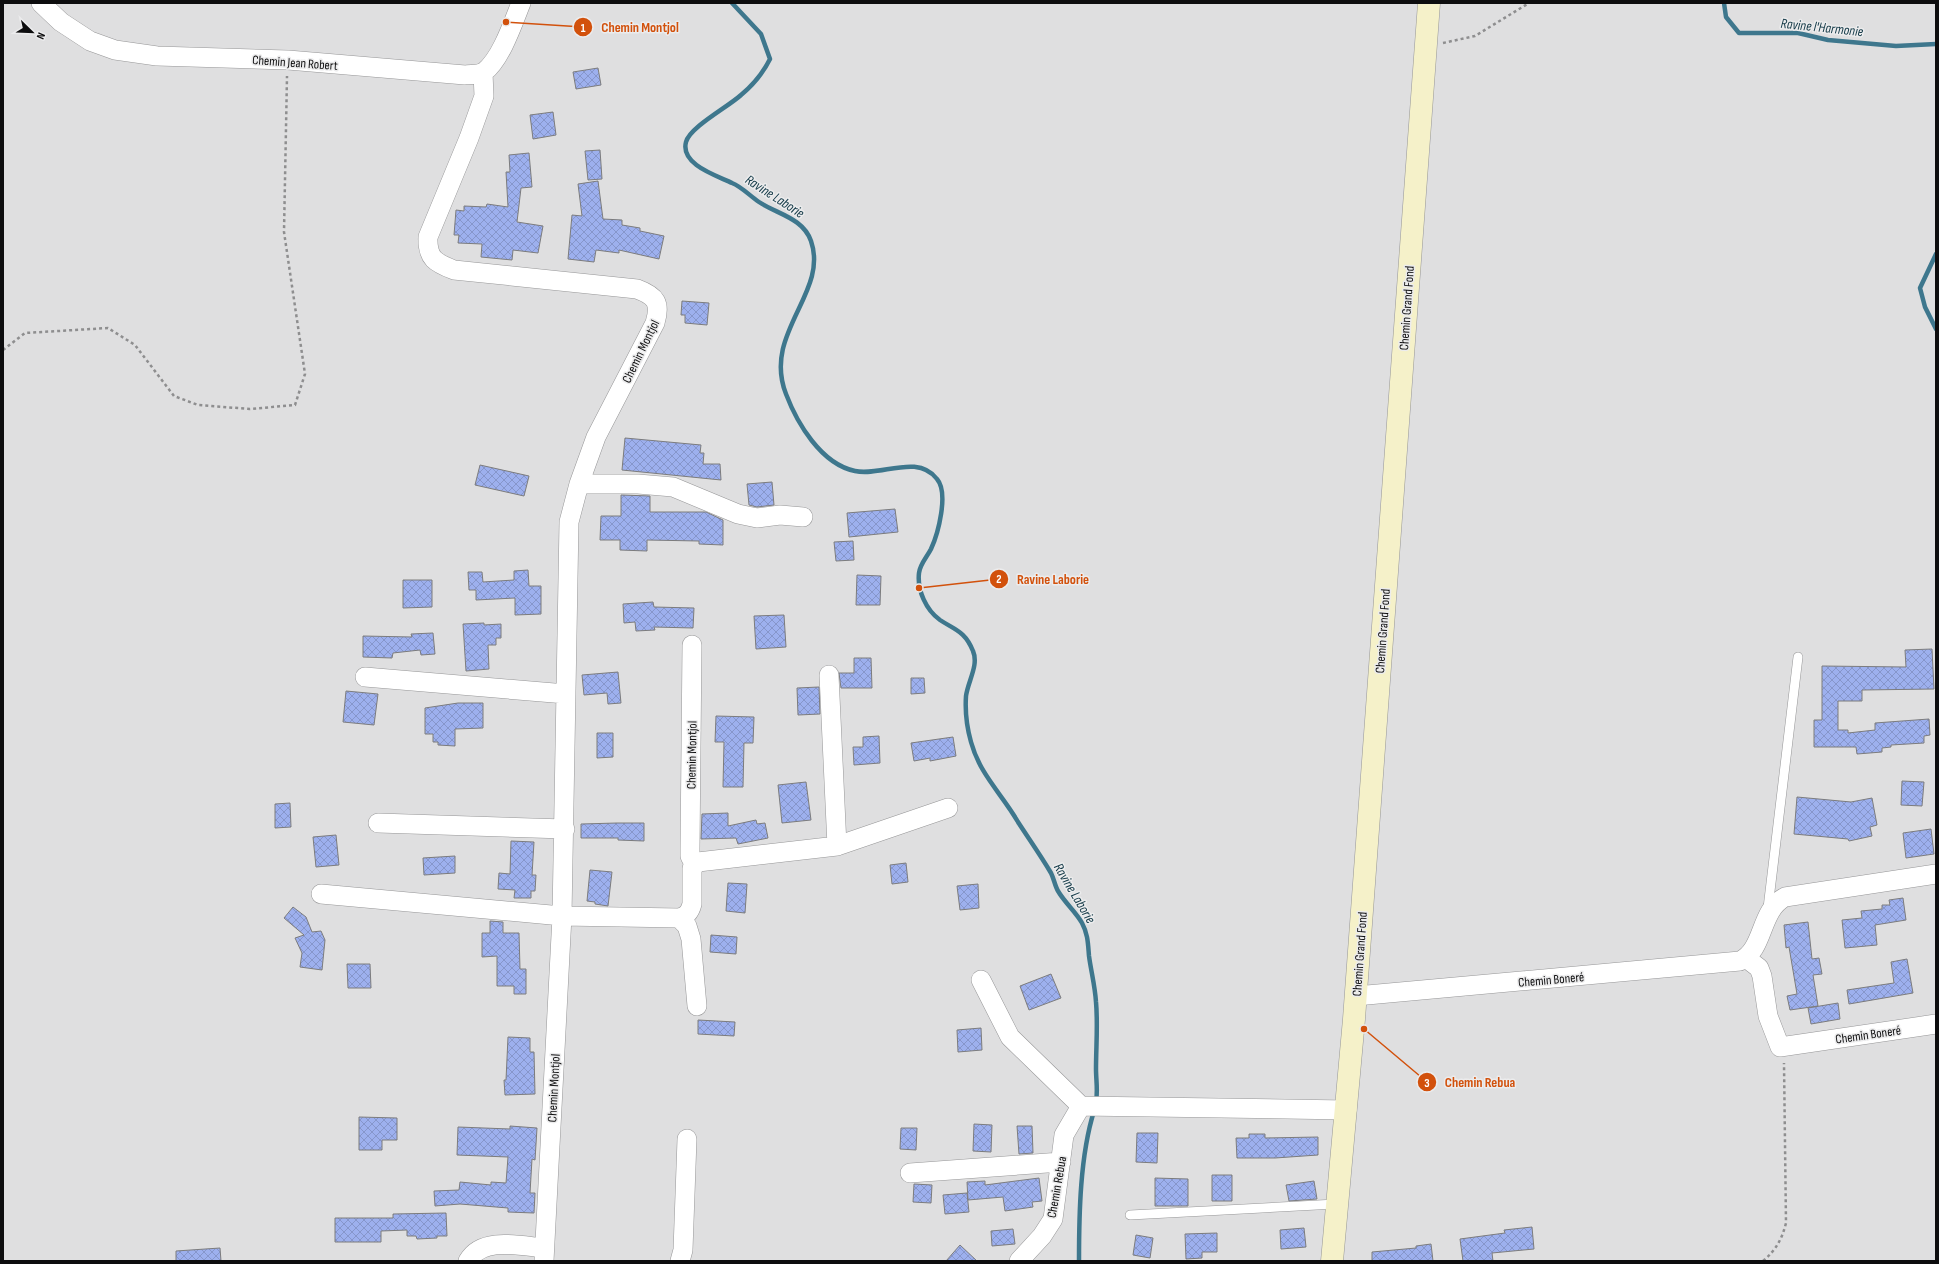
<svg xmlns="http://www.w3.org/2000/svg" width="1939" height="1264" viewBox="0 0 1939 1264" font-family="'Sofia Sans Condensed',sans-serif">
<defs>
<pattern id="building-cross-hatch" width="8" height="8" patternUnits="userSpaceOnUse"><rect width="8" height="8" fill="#9db0ee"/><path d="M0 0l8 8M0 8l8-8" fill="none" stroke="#8696cb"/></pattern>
</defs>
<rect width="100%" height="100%" fill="#dfdfe0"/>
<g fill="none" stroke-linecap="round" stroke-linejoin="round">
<path stroke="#3e778d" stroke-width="4.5" d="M732,3L761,34L770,59C763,73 753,85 741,95C728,107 690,127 686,142C680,165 718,176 732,183C742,187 750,196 759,202C777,214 803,218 811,241C829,293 762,333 786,394C797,423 821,464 855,471C881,477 917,453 937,479C949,493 938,534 931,549C927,557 920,564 919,573C917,590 926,610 940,620C955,630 965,631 973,651C979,665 968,681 966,696C965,711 967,728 971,742C980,775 1002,794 1018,822C1029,839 1041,856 1051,873C1054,879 1055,886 1058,891C1065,903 1076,912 1082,923C1088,934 1088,944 1089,956C1091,971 1095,986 1096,1002C1098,1024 1096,1047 1096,1069C1096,1080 1098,1091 1096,1102
M1724,3L1726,17L1739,33H1798L1828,40L1896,46L1936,44
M1936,254L1920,288L1925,307L1936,329
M1079,1261C1079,1214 1080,1156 1094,1111"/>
</g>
<path fill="url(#building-cross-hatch)" stroke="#7c7c7d" d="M598,68L601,85L576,89L573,72Z
M553,112L556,135L533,139L530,115Z
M600,150L602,179L588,180L585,151Z
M529,153L532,187L521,188L517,222L543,226L538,253L513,250L512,260L481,257L482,244L458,243L459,235H454L456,210L464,211V206L486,207L487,204L508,207L506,172H510L509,155Z
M598,181L603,219L622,220V225L640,228V231L664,236L659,259L619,250V253L596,250L594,262L568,259L572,215L582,216L578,184Z
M682,301L709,303L707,325L685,323V315H681Z
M625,438L701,445L700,453H704L703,464H720L721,480L622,470Z
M480,465L529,476L524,496L475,485Z
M772,482L774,505L757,507L749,505L747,484Z
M621,495L650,496V512H706L723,520V545L699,544V541L647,540V551L620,550V540H600L601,516H621Z
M895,509L898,532L849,537L847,513Z
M853,541L854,560L836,561L834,542Z
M528,570L529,586H541V614L515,615V598L476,600V590H469L468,572H482L483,582L514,580V571Z
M857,575L881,576L880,605H856Z
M403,580H432V607L403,608Z
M653,602L654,607L694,608L693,628L654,627L655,630L636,631L635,622L624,623L623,604Z
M784,615L786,647L756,649L754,616Z
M484,623V625L501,624V638H496V645H488L489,669L466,671L463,624Z
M433,633L435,654L421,655L420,650L393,653L392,658L363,657V636L412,637L411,634Z
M1932,649L1934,689L1862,690V701H1838V730H1848V733L1875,730V723L1929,719L1930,735L1924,736V743L1891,745V747L1882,748V752L1857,754L1856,747H1814V720H1822V666L1906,667L1905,650Z
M854,658H871L872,688H841L839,673H854Z
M618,672L621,703L608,704L607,693L584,695L582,675Z
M911,678H924L925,693L911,694Z
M819,687L820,714L798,715L797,688Z
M346,691L378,694L374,725L343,722Z
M458,703H483V728L455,729V746L438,745V742H433V734H425V708Z
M716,716L754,717L753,743H744L743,787H723L724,742H715Z
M597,733H613V757L597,758Z
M879,736L880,763L854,765L853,747H863V737Z
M953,737L956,756L930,761V758L914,761L911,743Z
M1902,781L1924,782L1922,806L1901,805Z
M806,782L811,820L782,823L778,785Z
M1797,797L1851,802L1872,798L1877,825L1870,827L1872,836L1849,841L1848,839L1794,834Z
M290,803L291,827L275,828V804Z
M728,813V826L756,820L757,824L765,823L768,838L738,844L736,838L701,839L702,814Z
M617,823H644V841L618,840V838H581V824Z
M1931,829L1934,854L1906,858L1903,833Z
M336,835L339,865L316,867L313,837Z
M511,841L534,842L532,875H536L535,891H531V898H514L515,890L498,889L499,873L510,874Z
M455,856V873L424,875L423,858Z
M906,863L908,882L892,884L890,865Z
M590,870L612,872L608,906L595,904V902L587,901Z
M728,883L747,884L745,913L726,911Z
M978,884L979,908L960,910L957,886Z
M1903,898L1906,920L1875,925L1877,945L1845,948L1842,920L1862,918L1861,911L1882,909V905H1890L1889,900Z
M293,907L306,917L312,932L321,931L325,940L322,970L300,967L302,953L295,938L304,935L284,918Z
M490,921L503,922V933H519L520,969H526V994H514V986H497V956L482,957V933H490Z
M1808,922L1812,959L1819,958L1822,974L1813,975L1818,1006L1790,1010L1787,996L1797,994L1789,947L1786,948L1784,925Z
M711,935L737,937L736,954L710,952Z
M1907,959L1913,993L1849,1004L1847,990L1894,983L1891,962Z
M347,964H370L371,988H348Z
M1051,974L1061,998L1029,1010L1020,986Z
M1838,1003L1840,1019L1811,1024L1808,1008Z
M698,1020L735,1022L734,1036L698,1034Z
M981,1028L982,1050L958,1052L957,1030Z
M508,1037L530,1038V1052H534L535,1094L505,1095L504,1080H506Z
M359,1117L397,1118V1140H382V1150H359Z
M974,1124L992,1125L991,1152L973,1151Z
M510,1126L537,1128L535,1160L532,1159L530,1193H535L534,1213L508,1212V1208L460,1204L435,1206L434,1191L459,1190L460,1182L491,1185V1182L506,1183L508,1157L457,1155L458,1127L510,1129Z
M1017,1126H1032L1033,1153L1019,1154Z
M901,1128H917L916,1150L900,1149Z
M1137,1133H1158L1157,1163L1136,1162Z
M1249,1134H1265V1138L1318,1137V1155L1275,1158H1237L1236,1138H1249Z
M1212,1175H1232V1201H1212Z
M1039,1178L1042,1201L1032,1202L1033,1207L1005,1211L1003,1197L968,1200L967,1182L985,1181V1185Z
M1155,1178L1188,1179V1206H1155Z
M1314,1181L1317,1199L1289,1201L1286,1185Z
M914,1184L932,1185L931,1203L913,1202Z
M967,1193L969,1212L945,1214L943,1195Z
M446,1213L447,1236H437V1238L417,1239L416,1236H407V1230L381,1231V1242H335V1218H393V1214Z
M1532,1227L1534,1249L1492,1253L1493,1261H1463L1460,1239L1505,1233L1504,1230Z
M1304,1228L1306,1247L1281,1249L1280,1230Z
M1013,1229L1015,1244L992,1246L991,1231Z
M1217,1233V1252H1202V1258L1186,1259L1185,1234Z
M1136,1235L1153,1238L1150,1258L1133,1255Z
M1431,1244L1433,1261H1372V1252L1416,1248V1246Z
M960,1245L977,1261H946Z
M220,1248L221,1261H176V1251Z"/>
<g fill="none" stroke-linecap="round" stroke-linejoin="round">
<g stroke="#969697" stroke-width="10">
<path id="lane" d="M1768,908L1798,657
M1130,1215L1336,1204"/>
</g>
<g stroke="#969697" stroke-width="20">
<path id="street" d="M41,3L61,22L90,41L115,50L157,56L288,60L465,75C471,74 479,75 484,72C501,59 513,23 521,3
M483,73L484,96L469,138L428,237C427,259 436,263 454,270L637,289C656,296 661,303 655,323L596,437L579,484L569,522L562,916L544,1261
M579,484H638L673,487L738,514L757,518L780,515L803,517
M692,645L690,849V856L694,864
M829,675L837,846
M365,677L566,694
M378,823L565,829
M321,894L562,916L679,918C687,916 690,912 692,904V868L698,862L837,846L948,808
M679,918L687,926L691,939L697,1006
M1746,958L1759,968L1762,976L1768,1016L1780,1047L1936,1024
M981,980L1010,1037L1081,1106
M1356,996L1740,961C1765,949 1759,911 1785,897L1936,874
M910,1173L1061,1162
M468,1261C482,1236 521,1246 544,1248
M680,1261L683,1250L687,1139
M1019,1261L1042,1236L1053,1219L1064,1135L1081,1106L1347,1110"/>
</g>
<g stroke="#969697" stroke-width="23">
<path id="secondary" d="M1332,1261L1354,1019L1429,3"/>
</g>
<path stroke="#8e8e8f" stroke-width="2.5" stroke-dasharray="3 3" stroke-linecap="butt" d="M1443,43L1475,36L1529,3
M3,350L25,333L108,328L135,345L174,396L198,405L250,409L295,405L305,374L284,232L287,76
M1763,1261C1776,1250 1782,1239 1786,1223L1784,1063"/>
<use href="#lane" stroke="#fff" stroke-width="9"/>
<use href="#street" stroke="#fff" stroke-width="19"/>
<use href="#secondary" stroke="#f5f1c9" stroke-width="22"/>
</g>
<g text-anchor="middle" stroke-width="3" stroke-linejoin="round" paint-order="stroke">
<g font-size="13" fill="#0d0d0e" stroke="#ececed">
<text transform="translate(295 62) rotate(4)" y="5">Chemin Jean Robert</text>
<text transform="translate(1406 308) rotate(-86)" y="5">Chemin Grand Fond</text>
<text transform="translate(640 351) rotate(-64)" y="5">Chemin Montjol</text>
<text transform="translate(1382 631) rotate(-86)" y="5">Chemin Grand Fond</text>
<text transform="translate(691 755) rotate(-89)" y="5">Chemin Montjol</text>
<text transform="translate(1359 954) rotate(-86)" y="5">Chemin Grand Fond</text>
<text transform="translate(1551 979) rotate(-5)" y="5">Chemin Boneré</text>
<text transform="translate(1868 1034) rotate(-8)" y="5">Chemin Boneré</text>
<text transform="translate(553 1088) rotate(-87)" y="5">Chemin Montjol</text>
<text transform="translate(1056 1187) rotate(-80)" y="5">Chemin Rebua</text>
</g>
<g font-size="14" font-style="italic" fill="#123846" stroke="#ececed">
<text transform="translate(1822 27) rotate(6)" y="5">Ravine l'Harmonie</text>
<text transform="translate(775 196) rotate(33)" y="5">Ravine Laborie</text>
<text transform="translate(1075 893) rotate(59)" y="5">Ravine Laborie</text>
</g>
</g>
<path fill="none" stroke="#d2510c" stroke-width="1.5" d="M506 22L583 27M919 588L999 579M1364 1029L1427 1082"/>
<g fill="#d2510c" stroke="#ececed" stroke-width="1.5">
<circle cx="506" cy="22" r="4"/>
<circle cx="919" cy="588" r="4"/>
<circle cx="1364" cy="1029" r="4"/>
<circle cx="583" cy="27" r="10"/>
<circle cx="999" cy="579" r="10"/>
<circle cx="1427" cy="1082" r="10"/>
</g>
<g font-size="12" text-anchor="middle" font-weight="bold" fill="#fff">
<text x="583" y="32">1</text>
<text x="999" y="583">2</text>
<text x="1427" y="1087">3</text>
</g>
<g font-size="14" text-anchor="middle" font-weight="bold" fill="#d2510c" stroke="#ececed" stroke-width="3" stroke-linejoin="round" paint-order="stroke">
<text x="640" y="32">Chemin Montjol</text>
<text x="1053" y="584">Ravine Laborie</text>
<text x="1480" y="1087">Chemin Rebua</text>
</g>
<rect width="1939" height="1264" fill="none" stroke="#0d0d0e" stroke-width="8"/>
<g transform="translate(32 32) rotate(113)" stroke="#ececed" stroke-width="3" paint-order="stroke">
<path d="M0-3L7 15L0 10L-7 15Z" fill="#0d0d0e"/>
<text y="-6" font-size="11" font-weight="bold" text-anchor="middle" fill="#0d0d0e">N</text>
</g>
</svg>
